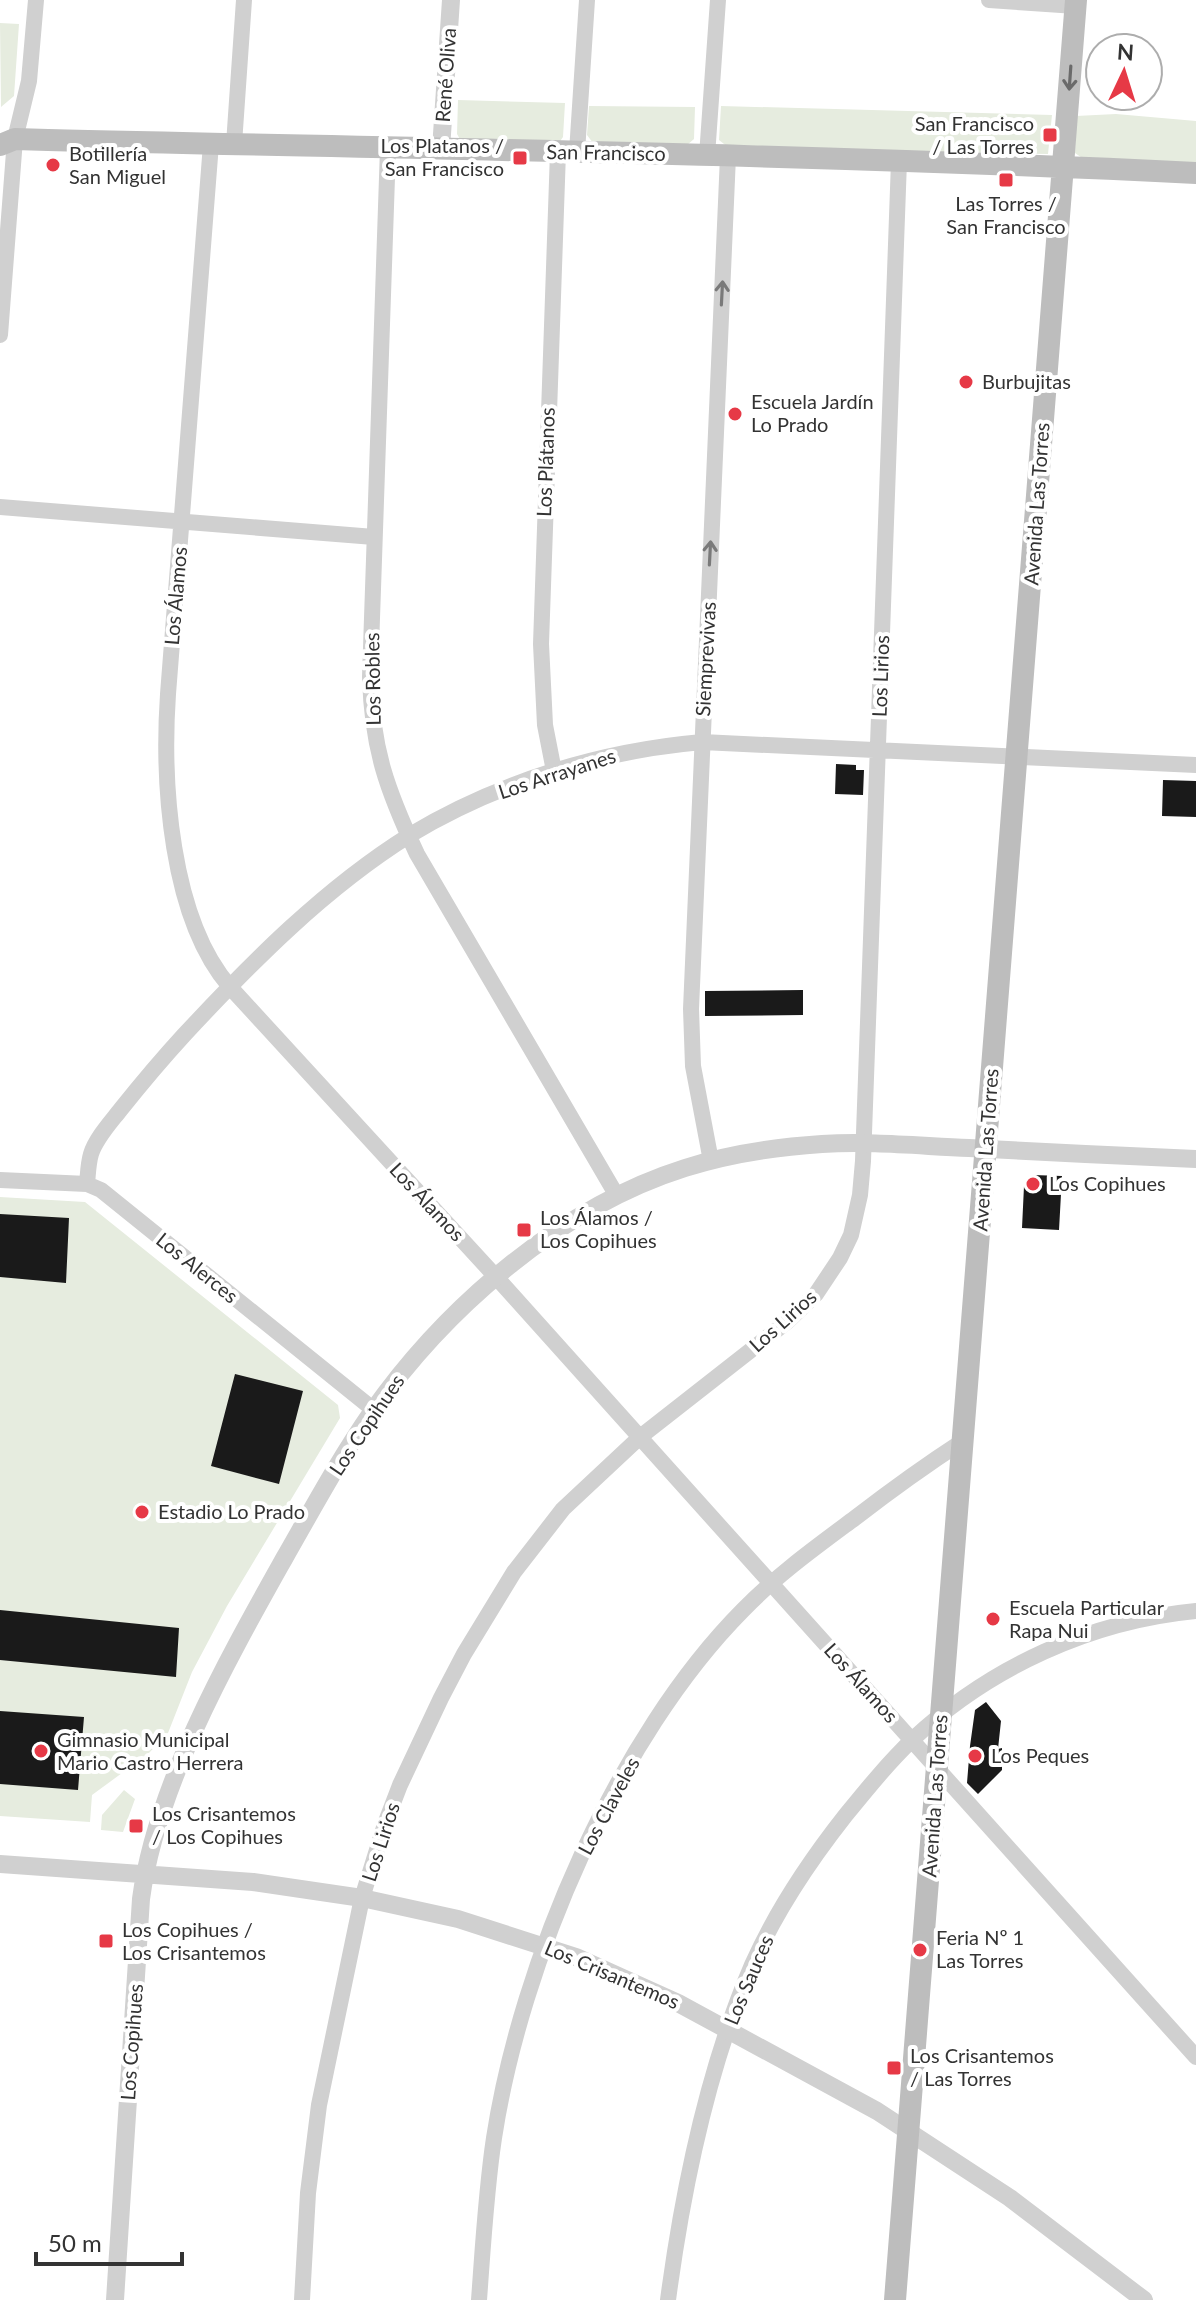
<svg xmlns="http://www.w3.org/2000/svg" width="1196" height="2300" viewBox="0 0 1196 2300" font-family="Lato,sans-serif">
<rect width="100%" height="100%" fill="#fff"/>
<path fill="#e6ecdf" d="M0,23L19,24L14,96L1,107Z
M458,100L565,103L563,137L558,144L461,141L457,134Z
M589,106L695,107L694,139L687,145L593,143L587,135Z
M721,106L1052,115L1048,154L729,148L719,140Z
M1116,114L1196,121V164L1085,160L1075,153L1076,116Z
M0,1197L85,1202L338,1405L340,1418L227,1606L192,1672L168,1733L148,1754L92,1795L90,1822L0,1816Z
M124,1790L135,1799L123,1832L101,1830L102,1815Z"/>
<path fill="#1a1a1a" d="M836,764L856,765V770H864L863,795L835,794Z
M1163,780L1196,781V817L1162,816Z
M803,990V1015L705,1016V991Z
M1033,1175L1062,1176L1059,1230L1022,1228L1024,1186Z
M0,1214L69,1218L66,1283L0,1277Z
M235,1374L303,1391L279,1484L211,1466Z
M0,1610L179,1628L176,1677L0,1660Z
M986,1702L1001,1721L998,1749L1002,1748V1770L978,1794L967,1783L970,1746L975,1710Z
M0,1711L84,1717L78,1790L0,1784Z"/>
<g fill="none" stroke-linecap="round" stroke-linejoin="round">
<path stroke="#d0d0d0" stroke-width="16" d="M989,0L1076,6
M211,144L168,694C162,782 170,918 230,987L497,1278L1196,2057
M234,144L244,0
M388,148L370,677C372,749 387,790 417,854L617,1196
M577,152L587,0
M707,156L718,0
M0,335L15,139L29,81L36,0
M0,507L374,537
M554,771L545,725L541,644L558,152
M711,1161L693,1066L691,1009L728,156
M0,1180L87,1184L101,1190L374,1410
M87,1184C88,1175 88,1164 91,1154C96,1138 111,1122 121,1109C141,1084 162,1059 184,1035C252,962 325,888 410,835C498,782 600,751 702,742L1196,765
M302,2300L308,2193L319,2105L362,1898L385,1824L400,1785L441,1698L464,1654L514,1572L563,1509L640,1437L788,1321L816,1294L840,1258L851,1235L860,1195L863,1161L899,161
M479,2300C483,2246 486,2191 494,2138C521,1962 617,1737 743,1610C777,1575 816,1547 855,1518C890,1491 926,1465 963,1441
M668,2300C683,2187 707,2070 752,1965C776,1911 808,1863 845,1816C867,1789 888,1763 913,1739C990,1667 1091,1621 1196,1611"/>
<path stroke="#d0d0d0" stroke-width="18" d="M441,149L451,0
M0,1864L253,1882L362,1898L458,1919L576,1957L678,2003L877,2111L1010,2198L1144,2300
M115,2300L141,1899C156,1785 229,1657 285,1557C313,1508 340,1458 372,1412C446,1307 561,1207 685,1168C729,1154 776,1147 822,1144C871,1141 920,1146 969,1148C1045,1152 1120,1156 1196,1159"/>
<path stroke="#bdbdbd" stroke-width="22" d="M0,145L15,139L48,140C431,149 814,154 1196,173
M895,2300L1076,0"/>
</g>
<defs><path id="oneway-shaft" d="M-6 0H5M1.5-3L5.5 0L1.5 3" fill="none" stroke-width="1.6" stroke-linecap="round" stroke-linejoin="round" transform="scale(2)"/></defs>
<use stroke="#6a6a6a" href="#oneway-shaft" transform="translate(1070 78) rotate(94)"/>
<g stroke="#7a7a7a">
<use href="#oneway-shaft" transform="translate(722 293) rotate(-87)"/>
<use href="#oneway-shaft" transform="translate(710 553) rotate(-87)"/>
</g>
<g fill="#e63946" stroke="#fff" stroke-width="3">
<rect x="1042" y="127" width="16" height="16" rx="4"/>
<rect x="512" y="150" width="16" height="16" rx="4"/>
<circle cx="53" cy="165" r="8"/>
<rect x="998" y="172" width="16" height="16" rx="4"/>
<circle cx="966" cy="382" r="8"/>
<circle cx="735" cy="414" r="8"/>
<circle cx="1033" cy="1184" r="8"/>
<rect x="516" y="1222" width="16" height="16" rx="4"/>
<circle cx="142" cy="1512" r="8"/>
<circle cx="993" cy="1619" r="8"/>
<circle cx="41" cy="1751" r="8"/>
<circle cx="975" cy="1756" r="8"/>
<rect x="128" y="1818" width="16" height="16" rx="4"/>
<rect x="98" y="1933" width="16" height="16" rx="4"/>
<circle cx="920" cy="1950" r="8"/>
<rect x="886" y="2060" width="16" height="16" rx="4"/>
</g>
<g text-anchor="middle" stroke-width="8" stroke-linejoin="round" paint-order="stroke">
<g font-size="20" fill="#333" stroke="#fff">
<text transform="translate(446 75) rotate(-86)" y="7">René Oliva</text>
<text transform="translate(606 153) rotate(1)" y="7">San Francisco</text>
<text transform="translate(546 462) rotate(-88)" y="7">Los Plátanos</text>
<text transform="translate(1037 504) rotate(-86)" y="7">Avenida Las Torres</text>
<text transform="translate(176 596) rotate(-85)" y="7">Los Álamos</text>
<text transform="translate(706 659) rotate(-87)" y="7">Siemprevivas</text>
<text transform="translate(881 676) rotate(-88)" y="7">Los Lirios</text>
<text transform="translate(373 679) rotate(-91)" y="7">Los Robles</text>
<text transform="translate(557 774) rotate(-18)" y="7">Los Arrayanes</text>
<text transform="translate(986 1150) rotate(-86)" y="7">Avenida Las Torres</text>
<text transform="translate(427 1202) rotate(47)" y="7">Los Álamos</text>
<text transform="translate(197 1268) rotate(39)" y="7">Los Alerces</text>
<text transform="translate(783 1321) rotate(-42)" y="7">Los Lirios</text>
<text transform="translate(367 1425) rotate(-56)" y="7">Los Copihues</text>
<text transform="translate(861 1683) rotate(48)" y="7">Los Álamos</text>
<text transform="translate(935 1796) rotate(-86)" y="7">Avenida Las Torres</text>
<text transform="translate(609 1806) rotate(-62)" y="7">Los Claveles</text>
<text transform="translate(381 1842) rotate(-72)" y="7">Los Lirios</text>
<text transform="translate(612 1975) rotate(23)" y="7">Los Crisantemos</text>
<text transform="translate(749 1980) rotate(-67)" y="7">Los Sauces</text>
<text transform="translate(132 2042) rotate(-86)" y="7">Los Copihues</text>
</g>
<g font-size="20" fill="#333" stroke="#fff" text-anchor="start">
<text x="1034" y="131" text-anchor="end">San Francisco<tspan x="1034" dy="23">/ Las Torres</tspan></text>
<text x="504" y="153" text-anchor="end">Los Platanos /<tspan x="504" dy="23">San Francisco</tspan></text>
<text x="69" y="161">Botillería<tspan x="69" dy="23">San Miguel</tspan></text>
<text x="1006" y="211" text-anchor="middle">Las Torres /<tspan x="1006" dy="23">San Francisco</tspan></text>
<text x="982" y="389">Burbujitas</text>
<text x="751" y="409">Escuela Jardín<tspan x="751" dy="23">Lo Prado</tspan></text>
<text x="1049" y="1191">Los Copihues</text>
<text x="540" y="1225">Los Álamos /<tspan x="540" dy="23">Los Copihues</tspan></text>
<text x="158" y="1519">Estadio Lo Prado</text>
<text x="1009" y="1615">Escuela Particular<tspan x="1009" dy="23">Rapa Nui</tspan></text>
<text x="57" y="1747">Gimnasio Municipal<tspan x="57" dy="23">Mario Castro Herrera</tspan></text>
<text x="991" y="1763">Los Peques</text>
<text x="152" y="1821">Los Crisantemos<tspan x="152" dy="23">/ Los Copihues</tspan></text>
<text x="122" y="1937">Los Copihues /<tspan x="122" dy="23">Los Crisantemos</tspan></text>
<text x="936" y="1945">Feria Nº 1<tspan x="936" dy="23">Las Torres</tspan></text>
<text x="910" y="2063">Los Crisantemos<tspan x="910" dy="23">/ Las Torres</tspan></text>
</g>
</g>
<g transform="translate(1124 72) rotate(4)"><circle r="38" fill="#ffffff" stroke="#adadad" stroke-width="2"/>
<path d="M0-6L14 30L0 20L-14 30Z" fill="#e63946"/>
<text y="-12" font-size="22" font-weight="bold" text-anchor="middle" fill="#333333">N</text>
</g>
<path d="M36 2252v12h146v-12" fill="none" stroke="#333333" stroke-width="4"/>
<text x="48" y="2252" font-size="24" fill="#333333" stroke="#ffffff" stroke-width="6" paint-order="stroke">50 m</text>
</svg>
